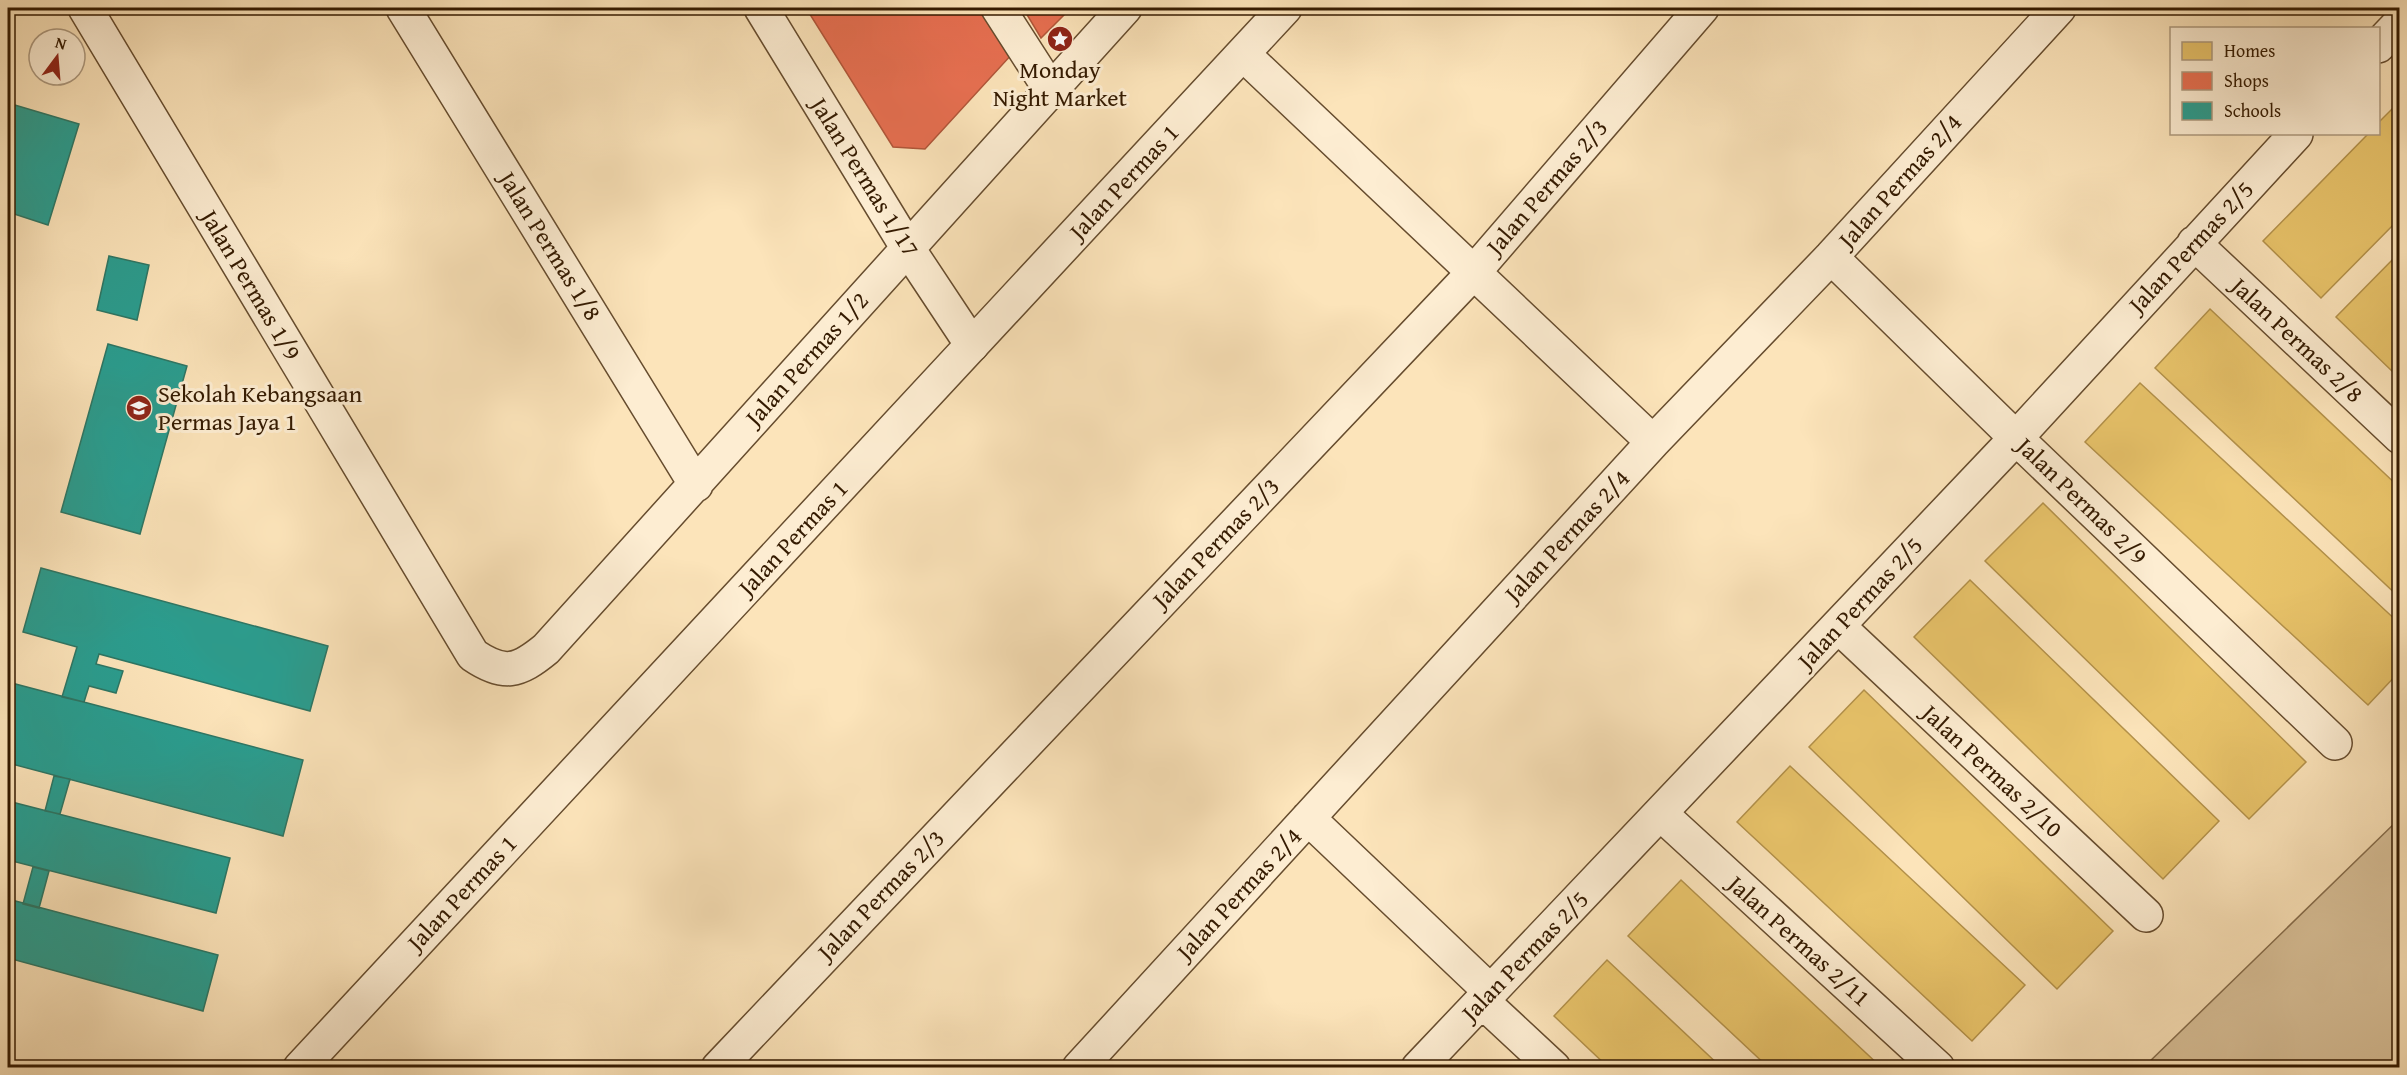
<svg xmlns="http://www.w3.org/2000/svg" width="2407" height="1075" viewBox="0 0 2407 1075" font-family="'Gentium Book Plus',serif">
<rect width="100%" height="100%" fill="#fce4ba"/>
<filter id="stains"><feTurbulence type="fractalNoise" baseFrequency=".00333" numOctaves="4"/><feColorMatrix values="0 0 0 0 .2 0 0 0 0 .09 0 0 0 0 .02 0 0 0 .5 -.17"/></filter>
<radialGradient id="worn" r=".72"><stop offset=".6" stop-color="#630" stop-opacity="0"/><stop offset="1" stop-color="#630" stop-opacity=".3"/></radialGradient>
<path fill="#dac29a" stroke="#876e4d" stroke-width="1.5" d="M2399,819V1067H2144Z"/>
<path fill="#e9c46a" stroke="#b3914a" stroke-width="1.5" d="M2400,101V218L2321,298L2263,241L2368,134H2378V123Z
M2400,252V368L2395,374L2336,317Z
M2210,309L2400,488V598L2155,368Z
M2140,383L2400,624V671L2368,705L2085,442Z
M2043,503L2306,762L2249,819L1985,561Z
M1970,580L2219,821L2163,879L1914,637Z
M1864,690L2113,931L2057,989L1809,747Z
M1790,766L2025,985L1972,1041L1737,822Z
M1681,880L1882,1068H1769L1628,936Z
M1607,960L1722,1068H1609L1554,1016Z"/>
<path fill="#e76f51" stroke="#b15639" stroke-width="1.5" d="M806,8H984L1013,53L925,149L893,147Z
M1023,8H1071L1041,38Z"/>
<path fill="#2a9d8f" stroke="#2d7664" stroke-width="1.5" d="M8,103L79,124L48,225L8,212Z
M109,256L149,265L137,320L97,310Z
M108,344L187,366L140,534L61,512Z
M41,568L328,646L310,711L99,654L96,664L123,671L116,693L89,686L84,702L62,697L77,647L23,632Z
M8,682L303,760L283,836L8,763Z
M54,776L70,779L60,814L45,811Z
M8,801L230,858L216,913L8,860Z
M33,867L49,871L39,908L23,904Z
M8,899L218,955L203,1011L8,958Z"/>
<g fill="none" stroke-linecap="round" stroke-linejoin="round">
<g stroke="#664c2e" stroke-width="36">
<path id="minor" d="M85,8L473,655C504,676 518,672 546,649L1125,8
M403,8L696,485
M761,8L907,247L972,345
M998,8L1050,89
M2378,46L2400,23
M1243,54L1653,442
M2194,243L2400,437
M1831,257L2016,438L2335,743
M1838,626L2146,915
M1661,814L1938,1068
M1308,818L1491,992
M1482,1001L1554,1068
M718,1068L1474,272L1702,8
M1079,1068L1653,442L1831,257L2059,8
M1418,1068L2016,438L2296,134"/>
</g>
<g stroke="#664c2e" stroke-width="36">
<path id="tertiary" d="M300,1068L1285,8"/>
</g>
<use href="#minor" stroke="#fdedd2" stroke-width="33"/>
<use href="#tertiary" stroke="#fdedd2" stroke-width="33"/>
</g>
<defs>
<g id="sight-disc" transform="scale(1.35)"><circle r="9.5" fill="#8f2418" stroke="#fdedd2"/><path d="M0-6L1.8-2.2L6-1.7L2.9 1.2L3.7 5.4L0 3.3L-3.7 5.4L-2.9 1.2L-6-1.7L-1.8-2.2Z" fill="#fff"/></g>
<g id="school-disc" transform="scale(1.35)"><circle r="9.5" fill="#8f2418" stroke="#fdedd2"/><path d="M0-5L7-2L0 1L-7-2ZM-4 1L0 2.5L4 1V4Q0 6-4 4Z" fill="#fff"/></g>
</defs>
<g fill-rule="evenodd">
<use href="#sight-disc" x="1060" y="39"/>
<use href="#school-disc" x="139" y="408"/>
</g>
<g text-anchor="middle" stroke-width="6" stroke-linejoin="round" paint-order="stroke">
<g font-size="24" fill="#341a00" stroke="#fdedd2">
<text x="1060" y="78">Monday<tspan x="1060" dy="28">Night Market</tspan></text>
<text x="158" y="402" text-anchor="start">Sekolah Kebangsaan<tspan x="158" dy="28">Permas Jaya 1</tspan></text>
</g>
<g font-size="24" fill="#341a00" stroke="#fdedd2">
<text transform="translate(865 177) rotate(58)" y="8">Jalan Permas 1/17</text>
<text transform="translate(1900 181) rotate(-48)" y="8">Jalan Permas 2/4</text>
<text transform="translate(1124 182) rotate(-47)" y="8">Jalan Permas 1</text>
<text transform="translate(1547 187) rotate(-49)" y="8">Jalan Permas 2/3</text>
<text transform="translate(550 246) rotate(58)" y="8">Jalan Permas 1/8</text>
<text transform="translate(2191 247) rotate(-47)" y="8">Jalan Permas 2/5</text>
<text transform="translate(251 285) rotate(59)" y="8">Jalan Permas 1/9</text>
<text transform="translate(2297 340) rotate(43)" y="8">Jalan Permas 2/8</text>
<text transform="translate(807 359) rotate(-48)" y="8">Jalan Permas 1/2</text>
<text transform="translate(2082 501) rotate(44)" y="8">Jalan Permas 2/9</text>
<text transform="translate(1567 536) rotate(-47)" y="8">Jalan Permas 2/4</text>
<text transform="translate(793 538) rotate(-47)" y="8">Jalan Permas 1</text>
<text transform="translate(1216 543) rotate(-46)" y="8">Jalan Permas 2/3</text>
<text transform="translate(1860 603) rotate(-47)" y="8">Jalan Permas 2/5</text>
<text transform="translate(1992 771) rotate(43)" y="8">Jalan Permas 2/10</text>
<text transform="translate(462 893) rotate(-47)" y="8">Jalan Permas 1</text>
<text transform="translate(1239 894) rotate(-47)" y="8">Jalan Permas 2/4</text>
<text transform="translate(881 895) rotate(-46)" y="8">Jalan Permas 2/3</text>
<text transform="translate(1799 941) rotate(42)" y="8">Jalan Permas 2/11</text>
<text transform="translate(1525 956) rotate(-46)" y="8">Jalan Permas 2/5</text>
</g>
</g>
<rect width="2407" height="1075" fill="none" stroke="#fce4ba" stroke-width="30"/>
<rect x="9" y="9" width="2389" height="1057" fill="none" stroke="#341a00" stroke-width="3"/>
<rect x="15" y="15" width="2377" height="1045" fill="none" stroke="#341a00" stroke-width="1.5"/>
<rect x="2170" y="27" width="210" height="108" fill="#fdedd2" stroke="#ad997e" stroke-width="1.5"/>
<rect x="2182" y="42" width="30" height="18" fill="#e9c46a" stroke="#ad997e" stroke-width="1.5"/>
<text x="2224" y="57" font-size="18" fill="#341a00">Homes</text>
<rect x="2182" y="72" width="30" height="18" fill="#e76f51" stroke="#ad997e" stroke-width="1.5"/>
<text x="2224" y="87" font-size="18" fill="#341a00">Shops</text>
<rect x="2182" y="102" width="30" height="18" fill="#2a9d8f" stroke="#ad997e" stroke-width="1.5"/>
<text x="2224" y="117" font-size="18" fill="#341a00">Schools</text>
<g transform="translate(57 57) rotate(16)"><circle r="28" fill="#fdedd2" stroke="#ad997e" stroke-width="1.5"/>
<path d="M0-4.5L10 22L0 15L-10 22Z" fill="#8f2418"/>
<text y="-9" font-size="16" font-weight="bold" text-anchor="middle" fill="#341a00">N</text>
</g>
<rect width="100%" height="100%" filter="url(#stains)"/>
<rect width="100%" height="100%" fill="url(#worn)"/>
</svg>
